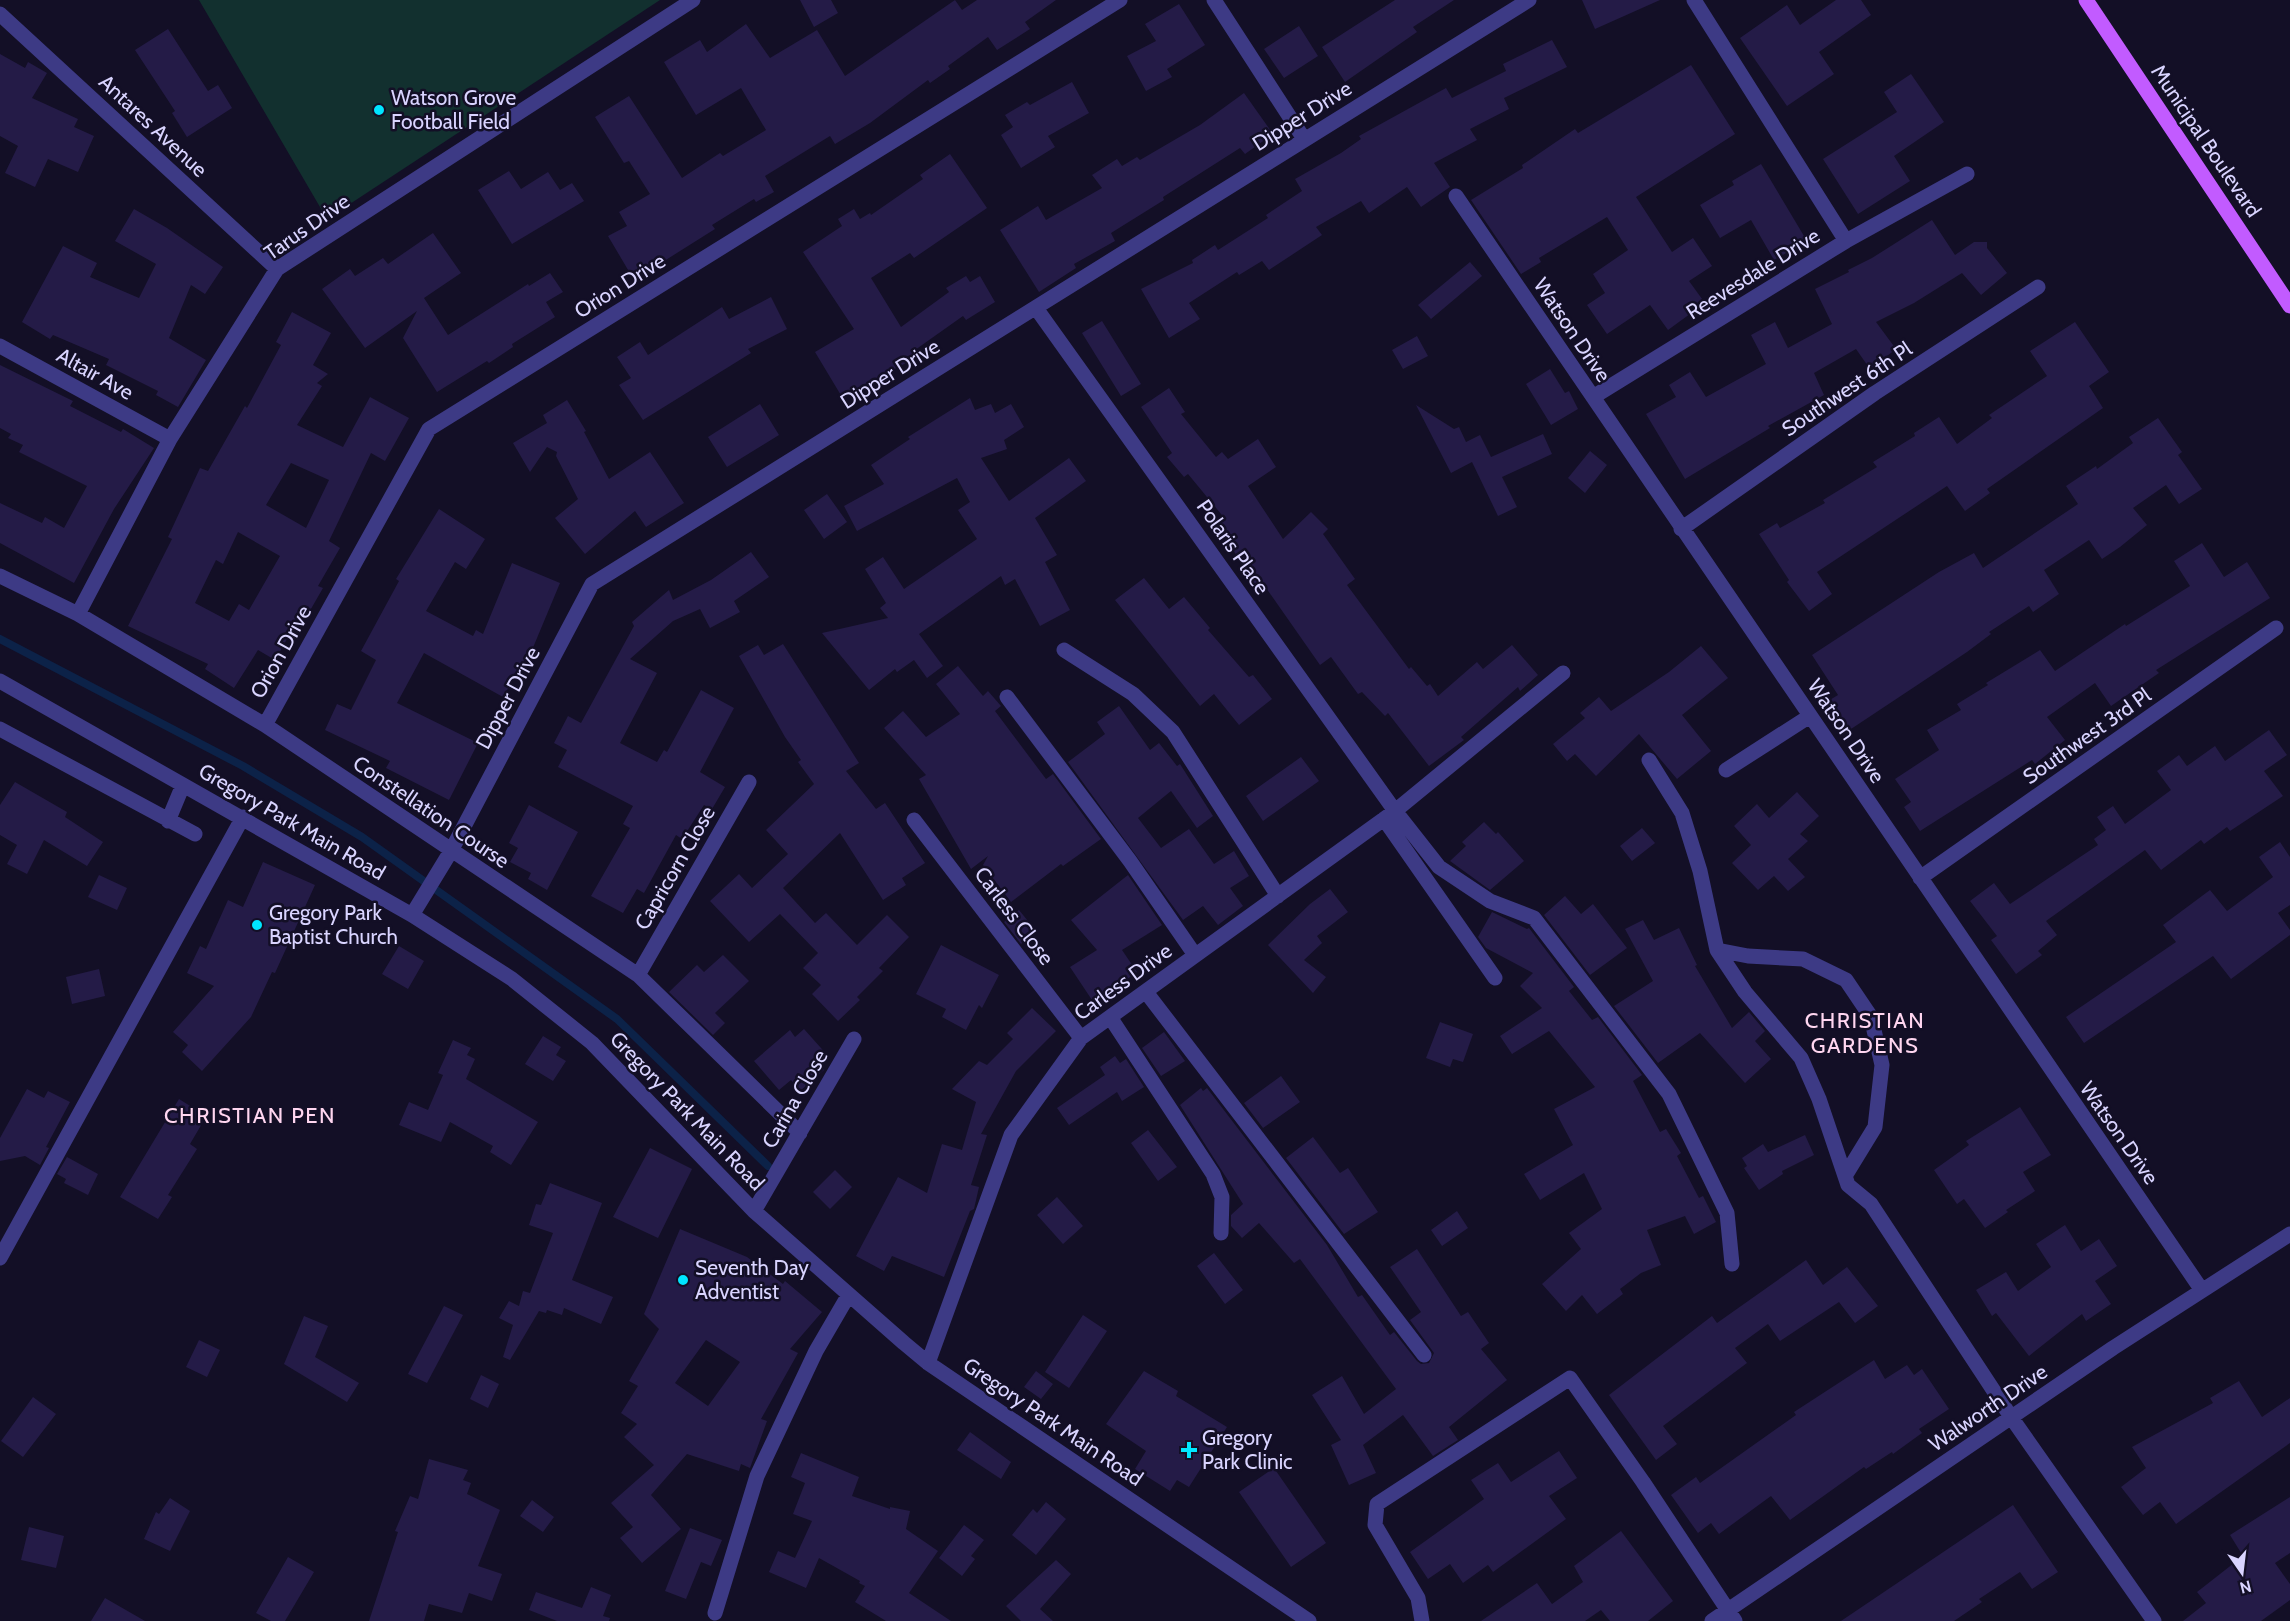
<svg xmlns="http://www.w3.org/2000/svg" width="2290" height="1621" viewBox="0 0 2290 1621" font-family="Cabin,sans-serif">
<rect width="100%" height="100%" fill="#130f26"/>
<path fill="#12302f" d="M199,0H660L327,219Z"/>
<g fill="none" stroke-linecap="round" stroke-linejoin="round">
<path stroke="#0c2248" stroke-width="8" d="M0,639L243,766L362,837L617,1019L768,1166"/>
</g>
<path fill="#241b47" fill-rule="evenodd" d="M800,0H831L838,13L814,27Z
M955,0L962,10L977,0H1056L1025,22L1030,29L997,50L988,37L948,66L950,69L930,83L928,80L870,123L835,144L830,136L765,176L774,192L756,202L754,199L712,225L715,229L634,280L608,236L627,226L619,212L650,194L629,161L624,163L595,117L629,96L682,178L720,153L723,156L766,130L741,88L696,115L664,62L700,40L707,52L746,24L770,58L817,30L845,76Z
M1395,0H1454L1413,27L1417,32L1345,82L1322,47Z
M1582,0H1660L1595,29Z
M1836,0H1861L1871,15L1819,52L1834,74L1787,106L1740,38L1787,5L1800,25Z
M1179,4L1205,45L1167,69L1172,77L1146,91L1127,56L1156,41L1145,24Z
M1299,26L1318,56L1284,78L1264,49Z
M168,29L208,91L218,85L232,108L187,137L172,113L175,111L135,50Z
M1552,40L1567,67L1504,98L1509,109L1470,129L1477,140L1434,163L1450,187L1421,207L1407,187L1369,213L1361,201L1316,227L1322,235L1269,270L1262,261L1239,275L1237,272L1189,303L1200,319L1169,338L1141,289L1193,263L1192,260L1215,245L1218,250L1268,218L1266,215L1302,191L1295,179L1341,153L1361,139L1359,136L1446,88L1452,98L1506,71L1503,64Z
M0,54L25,68L28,62L47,73L32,98L78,119L74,127L94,136L78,172L48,159L35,187L5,173L18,146L0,136Z
M1691,65L1735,134L1636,197L1672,252L1693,238L1712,266L1689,281L1705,303L1668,330L1650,305L1607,334L1587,305L1605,293L1593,274L1628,250L1607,217L1539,258L1541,262L1521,274L1471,200L1523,168L1522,165L1575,129L1578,133Z
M1911,74L1944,122L1894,156L1910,181L1858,214L1823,159L1897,112L1884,92Z
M1072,82L1089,113L1048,136L1055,147L1021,168L1001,135L1013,127L1005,115L1027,102L1030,105Z
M1244,93L1273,134L1245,154L1240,148L1163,197L1164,200L1111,233L1115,241L1074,264L1076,268L1039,292L1000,230L1038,206L1046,220L1102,188L1092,175L1117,159L1122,166L1137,157L1140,160L1200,125Z
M950,154L987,208L914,258L910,253L871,278L901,327L949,292L946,288L966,276L970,282L980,276L995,302L966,320L963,316L915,350L919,356L842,397L815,352L854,329L803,252L842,226L838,219L854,209L860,219L870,213L871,215L923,179L920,175Z
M1761,164L1807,241L1774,260L1751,220L1720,238L1700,205L1734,185L1732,181Z
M509,171L521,189L548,172L560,190L572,183L584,201L512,244L478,190Z
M134,209L167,228L223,267L205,294L191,285L169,338L206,360L178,407L156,395L158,391L106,365L109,359L53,335L50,339L22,322L63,246L97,263L90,277L139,298L156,264L115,241Z
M1932,220L1955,255L1974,242H1987V248L2007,273L1981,295L1962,273L1914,303L1876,322L1896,349L1870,369L1856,349L1814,373L1824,395L1768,426L1770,428L1685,479L1646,414L1676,397L1669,385L1690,372L1706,397L1766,364L1751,335L1775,322L1788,348L1832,324L1815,289L1849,272L1848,270L1872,258Z
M433,233L461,273L424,298L448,335L528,284L529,286L550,273L563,292L546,302L555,317L512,344L513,347L489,363L487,361L437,392L403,338L417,311L365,348L322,289L350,269L355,276L383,258L388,264Z
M1470,262L1482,276L1431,319L1418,305Z
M771,297L787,329L748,349L751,353L643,420L619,385L631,378L617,357L640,342L648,355L722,307L729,319Z
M292,312L331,333L313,365L328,374L317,383L322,386L297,425L343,447L370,397L409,418L385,461L371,453L329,541L340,548L318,586L323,588L304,621L299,618L275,660L258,650L234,688L205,669L208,664L128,626L172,539L168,537L200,468L208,471L245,406L247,408L281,345L276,342ZM291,463L329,480L306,528L266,505ZM238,532L280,556L249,610L239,604L229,621L195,603L216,560L223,564Z
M1102,321L1141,384L1121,396L1082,333Z
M2075,322L2109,372L2089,386L2103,408L1987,489L1990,493L1965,511L1947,486L1817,572L1832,594L1809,611L1787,582L1789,580L1759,534L1777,523L1780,528L1825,503L1823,500L1877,467L1873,462L1915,436L1914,433L1939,417L1957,444L1992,418L1989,415L2047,376L2030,351Z
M1417,336L1428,356L1403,369L1392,350Z
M0,365L73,401L70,406L121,432L123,429L154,448L114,509L74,583L0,543V503L42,523L45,517L64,528L87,486L19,452L23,445L8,438L11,434L0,428Z
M1550,369L1565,393L1569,391L1578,409L1551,425L1526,384Z
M1169,388L1185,412L1181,414L1216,457L1222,452L1228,459L1258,439L1276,467L1248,486L1283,539L1311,512L1328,529L1323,534L1355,579L1347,585L1409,669L1411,667L1427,686L1430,684L1438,696L1477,662L1483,669L1512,645L1538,675L1520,691L1518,687L1461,737L1464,740L1429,766L1388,713L1385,716L1362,692L1358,694L1331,657L1320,665L1264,585L1258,589L1243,566L1218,525L1226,520L1188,474L1184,477L1167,457L1172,453L1141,407Z
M970,398L975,410L991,404L995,413L1011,404L1024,427L1004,440L1007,449L981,458L1009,501L1069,458L1086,481L1035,518L1057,555L1045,562L1070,610L1040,626L1015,579L1005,585L1001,576L919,634L943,666L927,678L914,660L897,672L895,669L869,690L822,633L888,618L880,608L886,603L865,569L883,557L904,589L977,539L958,510L970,502L957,478L857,531L844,506L884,484L871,465L910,439L908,437Z
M567,400L586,431L584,432L609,479L650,452L684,503L646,527L635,511L585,554L555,518L578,499L556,456L557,452L547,447L530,472L513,443L547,423L543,415Z
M760,404L779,435L727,467L708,437Z
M1416,405L1454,429L1459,427L1466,442L1480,435L1491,457L1543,434L1552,454L1502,477L1517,507L1498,516L1472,462L1451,473Z
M2158,418L2182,452L2178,455L2202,489L2179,504L2166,485L2133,508L2147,525L2120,547L2102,559L2089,540L2044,570L2059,594L2033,612L2029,606L1989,632L1991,634L1967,652L1848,731L1828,701L1838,695L1812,655L1939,572L1974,553L1983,568L2078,504L2066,486L2096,466L2097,469L2133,443L2129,437Z
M1590,451L1607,465L1585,493L1568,478Z
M827,494L847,522L824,539L804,510Z
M439,509L485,539L466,569L455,562L426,611L473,636L476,630L483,634L512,563L560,583L532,650H530L503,697L424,653L397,703L478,743L449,800L386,768L390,761L325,730L337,704L351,710L376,660L361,651L399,581L396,579Z
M2202,543L2224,577L2247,562L2270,598L2156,670L2159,673L2111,706L2095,683L2047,717L2065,740L2035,764L2032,760L1920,831L1904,807L1911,802L1895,779L1939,750L1927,730L1961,710L1957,704L1988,685L1986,683L2040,650L2055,671L2125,624L2126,626L2190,586L2174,561Z
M751,552L769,577L734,601L740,612L710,628L700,609L673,621L630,659L657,673L620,743L657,762L664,750L667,752L701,690L734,708L700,772L725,787L712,809L704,805L682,839L676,835L644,893L637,889L623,913L591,896L630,828L623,824L633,806L558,767L567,750L554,743L568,716L581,723L634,626L632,622L640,615L669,590L673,600L711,580Z
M1144,578L1169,609L1184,597L1210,628L1208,630L1249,677L1253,675L1272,699L1239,725L1214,694L1200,706L1115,600Z
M783,644L859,763L846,771L876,809L885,803L925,863L902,878L906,885L883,900L840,833L783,888L815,923L826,913L857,945L887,915L909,937L879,968L883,971L857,997L860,1000L838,1021L812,994L821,985L803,968L818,953L780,914L749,942L710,901L739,874L752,888L788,854L766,830L814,784L798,762L801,760L785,737L739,656L758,645L764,655Z
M1701,646L1728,678L1682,715L1711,751L1677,779L1639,734L1596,776L1575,754L1567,761L1553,744L1585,718L1580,713L1599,697L1611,711L1669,672Z
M958,666L983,696L988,691L1001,706L995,711L1046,779L1053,774L1101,839L1063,866L1061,864L1011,902L983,865L988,856L971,869L919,779L926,775L884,728L903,711L926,737L960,714L936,684Z
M1119,706L1150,750L1159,743L1177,766L1180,764L1213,816L1197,828L1171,791L1138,818L1161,848L1189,829L1214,864L1234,851L1249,876L1230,888L1243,906L1218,925L1203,906L1183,920L1068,762L1105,734L1097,722Z
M2269,730L2287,755L2264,771L2283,796L2230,831L2227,827L2204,844L2201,840L2161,870L2145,850L2046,921L2057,935L2038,951L2042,955L2016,974L1991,940L1997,936L1970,901L1994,883L2010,904L2098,845L2094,839L2106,830L2097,817L2113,806L2125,824L2171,790L2157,771L2179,755L2187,766L2215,746L2225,761Z
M1301,757L1319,781L1263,821L1246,796Z
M15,782L67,812L65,817L103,842L87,866L44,840L27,874L7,864L17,845L0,835V805Z
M1797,792L1819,816L1800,834L1808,841L1788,859L1805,877L1788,891L1774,876L1758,890L1732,863L1751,845L1734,826L1757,804L1769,818Z
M529,805L578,832L547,890L528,879L531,873L510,862L518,848L509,843Z
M1484,822L1496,834L1498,832L1524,861L1490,890L1450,861L1466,846L1462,842Z
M1642,828L1655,843L1632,861L1620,846Z
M2280,842L2290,857V905L2278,913L2290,930V935L2231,979L2213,956L2084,1043L2066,1017L2176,942L2163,925L2210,890L2227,911L2273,877L2259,857Z
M263,862L315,885L275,973L272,972L251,1017L202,1071L182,1052L188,1045L173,1032L214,986L187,973L200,946L206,949L228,900L243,907Z
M99,875L127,888L117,910L88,897Z
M1128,875L1162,925L1122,950L1137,972L1094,1003L1070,967L1097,950L1071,920Z
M1330,889L1348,912L1317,936L1322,943L1304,960L1326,977L1313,993L1268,945L1310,904Z
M1565,896L1581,914L1593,904L1627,948L1590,975L1544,915Z
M1019,910L1036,931L1021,944L1004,922Z
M1492,912L1527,929L1529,928L1574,987L1569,991L1592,1020L1598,1017L1642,1075L1633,1081L1660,1132L1666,1129L1681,1153L1677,1156L1699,1198L1703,1196L1716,1222L1694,1234L1685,1216L1647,1230L1661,1265L1641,1273L1620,1289L1623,1294L1597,1314L1582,1295L1566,1311L1542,1284L1581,1249L1569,1233L1602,1209L1584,1173L1540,1200L1524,1174L1573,1145L1554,1109L1595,1087L1549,1031L1512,1054L1500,1036L1542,1008L1520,986L1533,973L1486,948L1478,937Z
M1643,920L1654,940L1679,928L1697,965L1695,966L1732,1028L1749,1012L1765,1031L1755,1041L1771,1059L1745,1083L1700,1033L1658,1063L1614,1006L1653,981L1625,929Z
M941,945L999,975L982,1008L979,1005L966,1030L942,1017L946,1009L916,994Z
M399,946L424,961L408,989L382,974Z
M723,955L749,981L715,1013L725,1023L713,1035L669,992L697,965L704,972Z
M99,969L105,996L72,1004L66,977Z
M1032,1008L1056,1031L1016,1071L981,1134L987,1135L971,1185L979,1187L974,1209L970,1211L944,1277L892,1256L884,1271L856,1256L898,1177L927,1193L942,1144L962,1150L976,1102L952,1089L979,1061L987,1065L1013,1039L1007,1033Z
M1440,1022L1473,1034L1463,1062L1453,1059L1450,1067L1426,1058Z
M804,1029L829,1057L820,1065L824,1070L800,1091L791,1080L779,1090L754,1061L790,1030L795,1037Z
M1164,1032L1185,1061L1161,1076L1142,1048Z
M543,1036L561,1047L556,1055L566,1061L553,1081L525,1064Z
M453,1040L471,1048L467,1055L475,1059L466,1079L538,1122L511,1165L490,1152L493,1146L450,1122L441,1142L399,1125L409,1102L428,1110L443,1075L438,1073Z
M1115,1056L1120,1063L1126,1059L1144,1087L1122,1101L1117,1092L1069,1125L1057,1108L1105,1075L1100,1067Z
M1281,1076L1300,1102L1263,1128L1244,1103Z
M1201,1088L1203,1091L1207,1088L1327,1245L1358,1297L1362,1295L1390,1335L1394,1332L1417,1361L1421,1364L1429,1363L1434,1353L1410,1320L1421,1312L1390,1267L1417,1249L1461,1316L1468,1312L1489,1343L1481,1349L1507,1380L1449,1427L1458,1440L1433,1456L1403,1415L1363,1445L1376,1473L1349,1485L1331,1445L1341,1440L1312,1395L1342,1376L1364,1414L1396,1389L1300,1259L1294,1263L1259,1223L1242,1238L1231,1226V1215L1243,1204L1180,1105Z
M27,1089L44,1098L48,1091L70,1102L46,1147L49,1148L40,1165L25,1156L0,1161V1138Z
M179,1099L203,1114V1122L190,1144L197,1149L168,1195L172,1197L158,1219L120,1197Z
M2020,1107L2051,1155L2023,1172L2035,1191L2006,1210L2008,1212L1985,1228L1964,1199L1957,1204L1934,1170L1969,1145L1966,1141Z
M1148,1130L1177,1167L1158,1181L1131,1143Z
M1805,1135L1814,1155L1782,1171L1783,1174L1759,1190L1744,1168L1747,1166L1742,1158L1763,1144L1768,1152Z
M1313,1137L1340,1173L1348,1168L1378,1212L1344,1234L1286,1158Z
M650,1148L692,1169L658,1238L613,1217Z
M67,1157L98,1174L88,1195L64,1183L66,1179L57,1174Z
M835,1170L852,1187L830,1209L813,1192Z
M550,1183L602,1203L572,1280L613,1297L601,1324L564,1308L562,1315L547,1310L546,1313L539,1311L510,1360L503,1357L513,1325L499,1318L509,1301L519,1306L523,1291L530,1293L553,1233L529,1225L536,1204L541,1205Z
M1057,1197L1083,1226L1063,1244L1037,1215Z
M1457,1211L1468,1228L1442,1246L1431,1230Z
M2065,1225L2081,1251L2099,1239L2117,1266L2095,1281L2111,1304L2086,1321L2082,1314L2029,1356L1996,1313L1992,1316L1976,1290L2006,1272L2018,1291L2051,1267L2036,1244Z
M680,1229L747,1257L783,1284L785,1281L822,1312L790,1349L798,1353L761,1419L767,1421L750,1468L741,1464L739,1471L687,1454L651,1495L681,1529L642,1563L620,1538L633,1527L611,1503L654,1465L624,1437L637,1424L621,1413L638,1386L629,1381L659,1329L644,1314ZM706,1340L740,1362L708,1406L675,1383Z
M1214,1253L1243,1290L1225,1304L1197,1266Z
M1806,1260L1823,1285L1847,1267L1878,1306L1855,1323L1839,1302L1780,1341L1768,1324L1735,1348L1747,1363L1663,1426L1677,1444L1656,1460L1609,1395L1712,1316L1717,1323Z
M444,1306L463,1315L427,1383L408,1374Z
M1083,1315L1107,1331L1069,1388L1045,1372Z
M304,1316L328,1326L315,1357L359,1383L347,1402L284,1364Z
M199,1340L220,1350L207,1377L186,1367Z
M1874,1360L1885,1379L1907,1365L1914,1375L1922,1369L1949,1409L1919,1429L1922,1433L1893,1454L1892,1452L1866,1469L1864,1467L1790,1520L1771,1496L1719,1534L1711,1523L1698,1533L1671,1495L1696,1477L1700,1483L1796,1415L1794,1412Z
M1036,1371L1053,1384L1041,1399L1024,1387Z
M1144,1371L1178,1391L1176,1396L1227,1427L1189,1487L1177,1480L1170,1491L1135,1469L1146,1451L1106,1424Z
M481,1375L499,1384L488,1408L470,1399Z
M2239,1381L2262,1417L2290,1398V1443L2176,1524L2160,1502L2143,1515L2121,1487L2146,1468L2132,1447L2213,1403L2210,1398Z
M33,1397L56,1414L23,1457L1,1441Z
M970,1432L1011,1462L1001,1479L957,1450Z
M1559,1451L1577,1478L1549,1496L1566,1519L1493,1572L1488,1565L1463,1583L1450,1564L1428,1579L1410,1552L1484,1499L1471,1480L1498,1463L1511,1482Z
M801,1453L859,1477L852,1496L890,1509V1507L910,1511L906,1529L938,1551L909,1593L951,1621H886L855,1602L865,1586L859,1583L860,1581L819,1558L806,1588L769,1572L778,1551L795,1558L812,1521L793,1514L805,1483L791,1477Z
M429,1459L468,1470L463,1480L471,1483L467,1494L500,1510L478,1566L502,1574L492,1601L469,1593L462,1613L429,1604L424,1621H369L398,1532L395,1531L410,1496L418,1499Z
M1274,1468L1326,1543L1291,1567L1239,1492Z
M2290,1497V1553L2275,1563L2290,1584V1600L2261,1621H2183L2206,1603L2197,1592L2243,1556L2230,1535Z
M170,1498L190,1511L170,1551L144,1539L156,1512L159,1514Z
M532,1500L554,1517L543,1532L520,1516Z
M1046,1502L1066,1519L1036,1555L1012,1535L1033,1509L1037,1513Z
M2013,1505L2058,1572L2032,1589L2020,1572L1979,1599L1982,1602L1954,1621H1841Z
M964,1525L984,1540L971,1556L975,1559L962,1576L939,1558Z
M29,1527L64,1536L56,1568L21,1560Z
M690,1528L722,1540L711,1566L701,1562L686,1599L665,1591Z
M1621,1531L1673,1601L1648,1621H1610L1601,1610L1585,1621H1481L1537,1583L1552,1604L1583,1582L1574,1566Z
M288,1557L314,1572L285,1621H271L256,1613Z
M1056,1560L1071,1574L1040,1609L1053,1621H1021L1006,1606Z
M591,1587L611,1595L603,1616L610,1618L609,1621H557L529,1610L536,1592L582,1608Z
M105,1598L145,1621H91Z"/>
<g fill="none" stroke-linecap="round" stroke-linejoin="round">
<path stroke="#3d3a85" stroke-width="15" d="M1214,0L1304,139
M1694,0L1846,241
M0,14L277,269
M1456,196L2201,1289
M1036,308L1395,811L1439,867L1490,901L1534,918L1669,1094L1727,1213L1732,1264
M0,346L170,439
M1593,397L1846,241L1967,174
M1681,529L1875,393L2038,287
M0,576L78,614L265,725L638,975L800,1133
M78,614L170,439L277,269L693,0
M1064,650L1133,694L1173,732L1278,896
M0,681L412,915L512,979L592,1043L754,1211L904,1343L928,1363L1309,1621
M1007,697L1130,861L1195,955
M265,725L429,429L1120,0
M0,729L195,834
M1649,760L1682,813L1700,871L1717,950L1745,992L1801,1058L1819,1099L1848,1185L1871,1204L2011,1417L2154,1621
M1726,770L1810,716
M1384,819L1495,978
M914,820L1081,1038
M168,821L183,785
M1920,878L2276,628
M412,915L451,851L592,584L1529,0
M1717,950L1748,956L1803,959L1846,980L1871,1017L1882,1065L1875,1127L1845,1176
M638,975L749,782
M1146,992L1424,1355
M1110,1017L1213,1174L1222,1197L1221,1233
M754,1211L854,1039
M0,1258L243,817
M928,1363L1011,1135L1081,1038L1395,811L1563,673
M715,1613L757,1476L816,1351L848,1296
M1422,1621L1418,1598L1375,1525L1377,1504L1570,1378L1643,1482L1735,1621
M1712,1621L2113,1348L2290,1234"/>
<path stroke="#c25bff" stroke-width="15" d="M2086,0L2290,306"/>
</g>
<g fill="#00e5ff" stroke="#130f26" stroke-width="2">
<circle cx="379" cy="110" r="6"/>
<circle cx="257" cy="925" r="6"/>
<circle cx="683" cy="1280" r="6"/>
<path d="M1186 1441h6v6h6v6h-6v6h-6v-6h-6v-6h6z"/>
</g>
<g text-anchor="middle" stroke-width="5" stroke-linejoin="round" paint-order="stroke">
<g font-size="21" fill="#d9d4ff" stroke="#130f26" text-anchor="start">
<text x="391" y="105">Watson Grove<tspan x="391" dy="24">Football Field</tspan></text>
<text x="269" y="920">Gregory Park<tspan x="269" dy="24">Baptist Church</tspan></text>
<text x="695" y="1275">Seventh Day<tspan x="695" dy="24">Adventist</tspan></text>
<text x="1202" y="1445">Gregory<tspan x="1202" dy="24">Park Clinic</tspan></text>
</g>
<g font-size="21" fill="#d9d4ff" stroke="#130f26">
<text transform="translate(1302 116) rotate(-32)" y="7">Dipper Drive</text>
<text transform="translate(153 126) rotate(43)" y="7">Antares Avenue</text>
<text transform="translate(2206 141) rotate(56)" y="7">Municipal Boulevard</text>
<text transform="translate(307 227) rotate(-35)" y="7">Tarus Drive</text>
<text transform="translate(1753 274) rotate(-32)" y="7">Reevesdale Drive</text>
<text transform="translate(620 286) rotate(-32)" y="7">Orion Drive</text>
<text transform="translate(1572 330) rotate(56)" y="7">Watson Drive</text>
<text transform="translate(95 374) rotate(29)" y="7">Altair Ave</text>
<text transform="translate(890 374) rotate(-32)" y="7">Dipper Drive</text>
<text transform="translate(1847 389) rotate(-34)" y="7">Southwest 6th Pl</text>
<text transform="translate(1233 547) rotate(55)" y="7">Polaris Place</text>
<text transform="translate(281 652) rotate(-61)" y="7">Orion Drive</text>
<text transform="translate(508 698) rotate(-62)" y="7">Dipper Drive</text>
<text transform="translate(1846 731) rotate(56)" y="7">Watson Drive</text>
<text transform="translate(2087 736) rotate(-35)" y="7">Southwest 3rd Pl</text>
<text transform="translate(431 812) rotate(34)" y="7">Constellation Course</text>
<text transform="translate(292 822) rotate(30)" y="7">Gregory Park Main Road</text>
<text transform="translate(675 868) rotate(-60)" y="7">Capricorn Close</text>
<text transform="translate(1014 916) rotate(53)" y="7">Carless Close</text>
<text transform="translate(1123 982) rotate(-36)" y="7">Carless Drive</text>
<text transform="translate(795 1099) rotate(-60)" y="7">Carina Close</text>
<text transform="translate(687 1111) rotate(46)" y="7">Gregory Park Main Road</text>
<text transform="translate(2119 1133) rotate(55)" y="7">Watson Drive</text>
<text transform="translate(1988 1408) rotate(-34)" y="7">Walworth Drive</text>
<text transform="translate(1053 1422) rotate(34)" y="7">Gregory Park Main Road</text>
</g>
<g font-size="22" letter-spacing="1.5" fill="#ffd6f0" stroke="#130f26">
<text x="1865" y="1028">CHRISTIAN<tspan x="1865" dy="25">GARDENS</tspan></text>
<text x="250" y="1123">CHRISTIAN PEN</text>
</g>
</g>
<g transform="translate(2242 1573) rotate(166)" stroke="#130f26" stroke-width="4.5" paint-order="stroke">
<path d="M0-4.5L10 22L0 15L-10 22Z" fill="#d9d4ff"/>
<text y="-9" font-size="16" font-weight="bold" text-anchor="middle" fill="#d9d4ff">N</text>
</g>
</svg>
